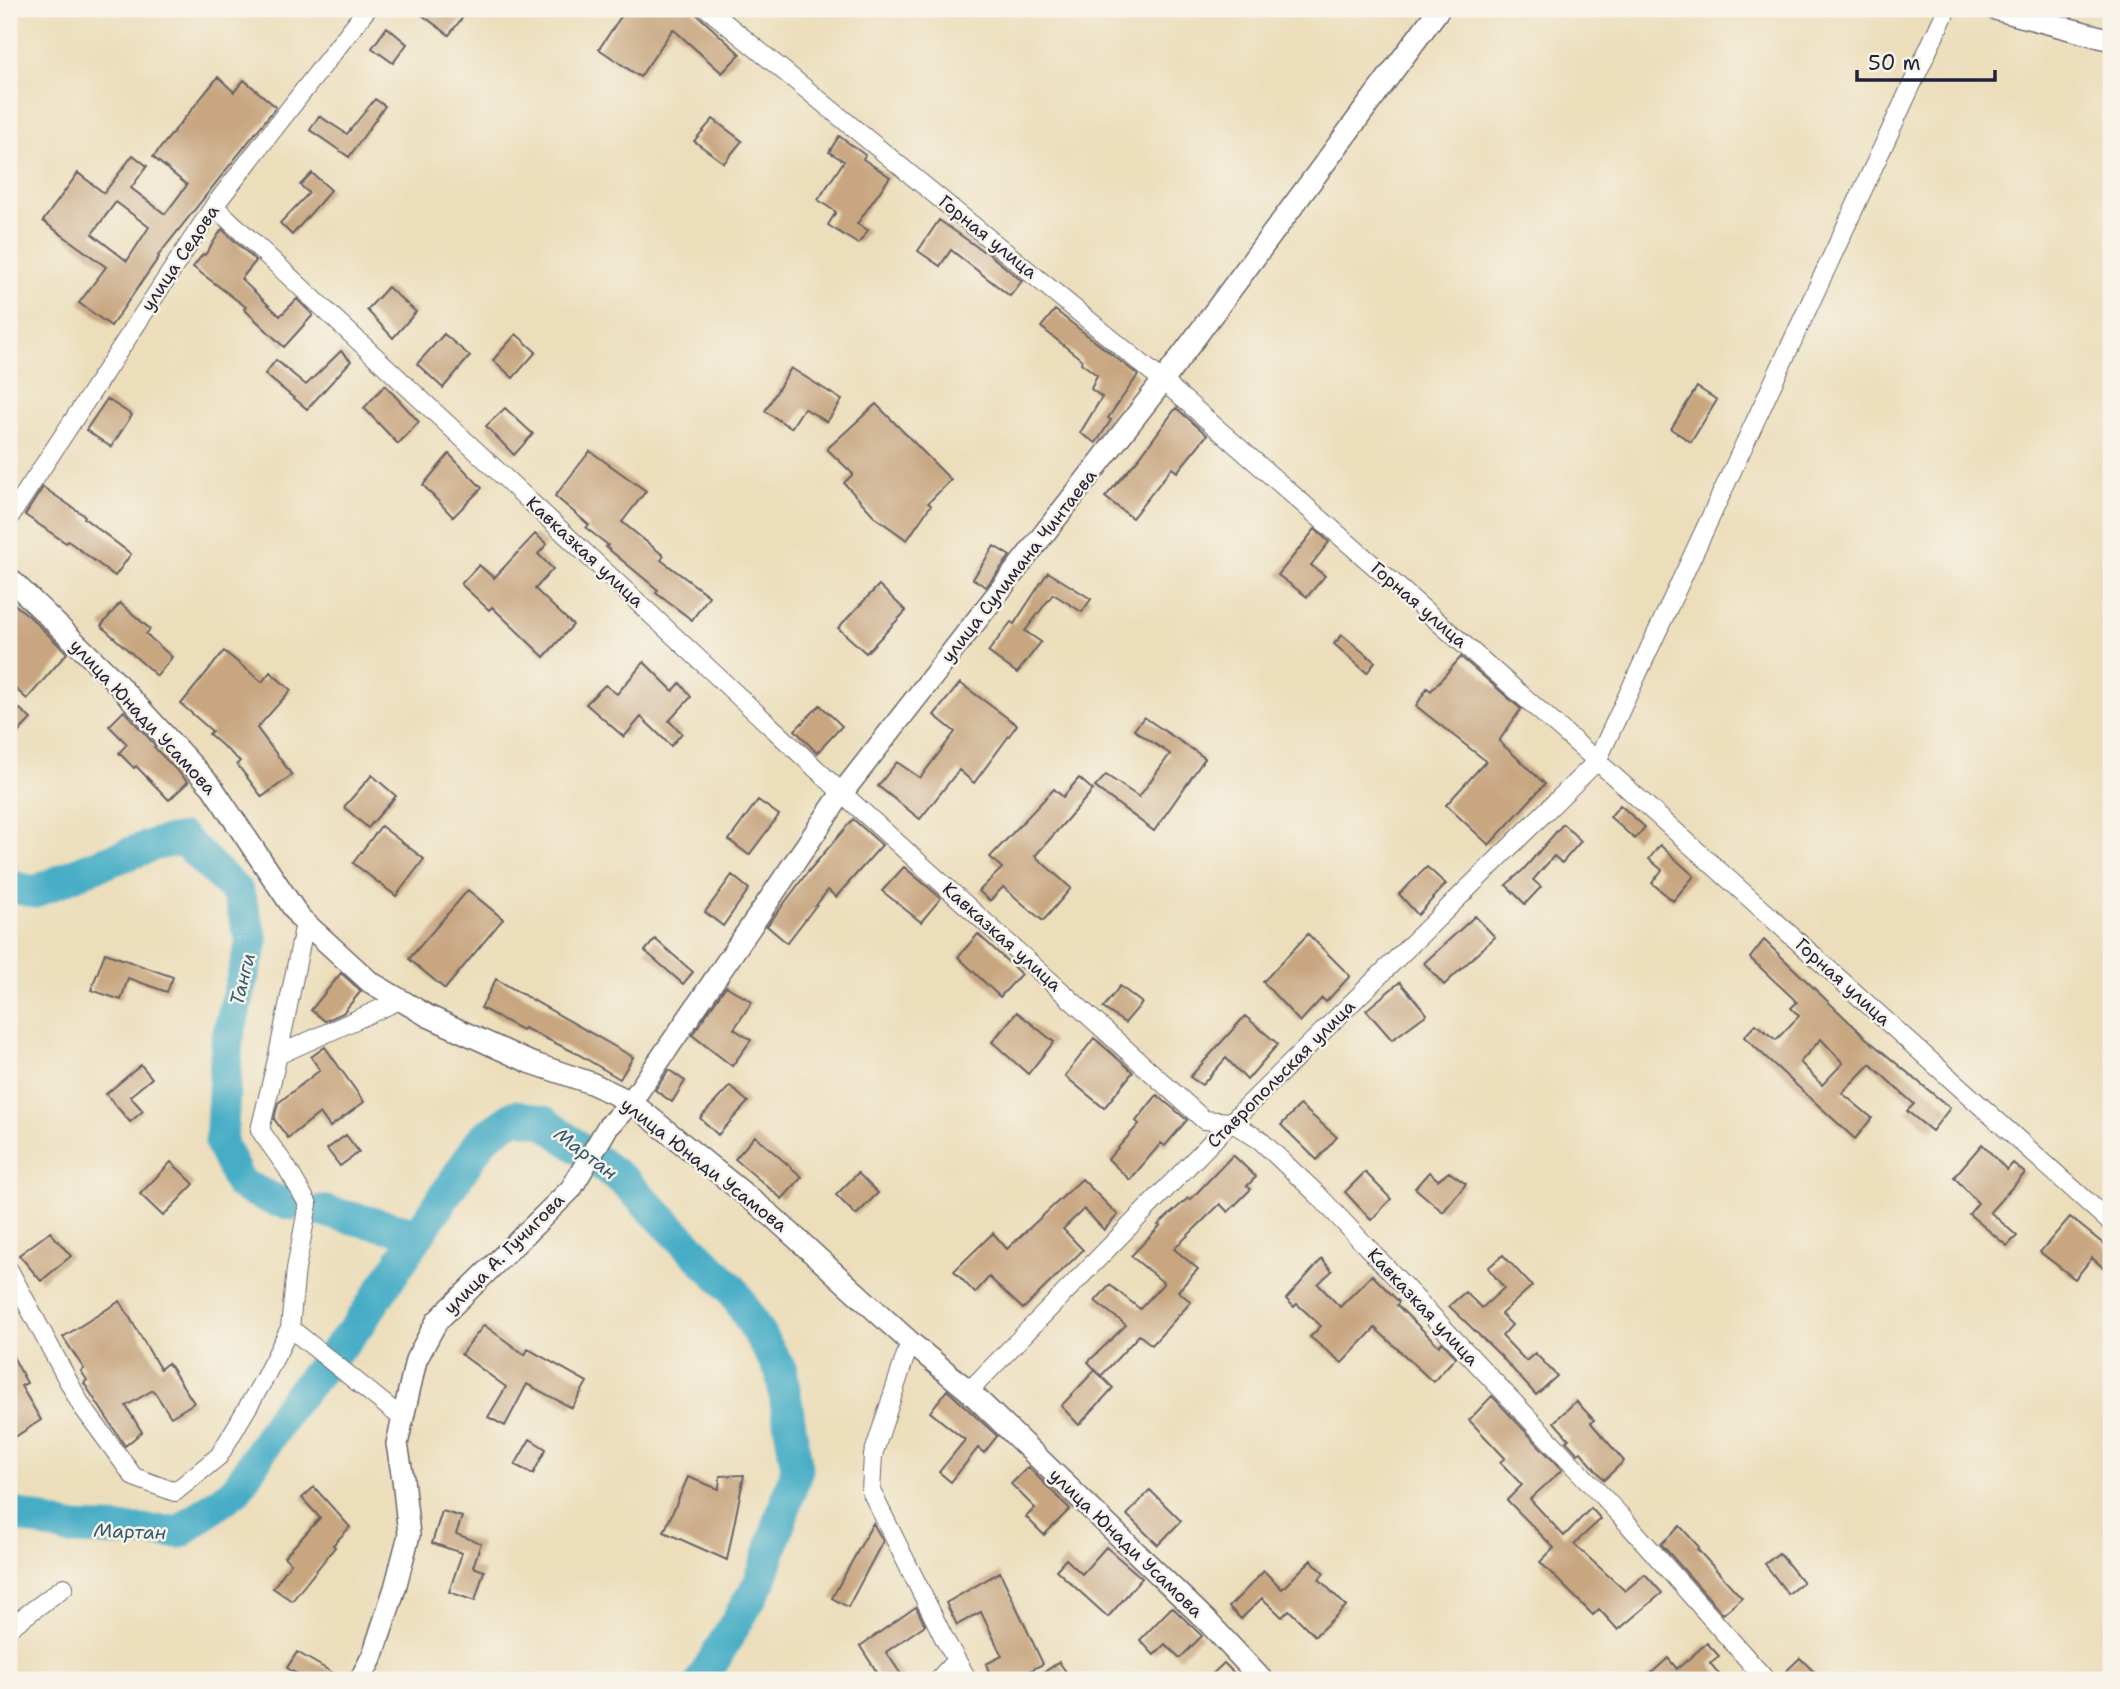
<svg xmlns="http://www.w3.org/2000/svg" width="2120" height="1689" viewBox="0 0 2120 1689" font-family="'Shantell Sans',sans-serif">
<rect width="100%" height="100%" fill="#f7f3e8"/>
<filter id="ink" filterUnits="userSpaceOnUse"><feTurbulence type="fractalNoise" baseFrequency=".0143" numOctaves="2"/><feDisplacementMap in="SourceGraphic" scale="14" xChannelSelector="R" yChannelSelector="G"/><feConvolveMatrix kernelMatrix="1 2 1 2 8 2 1 2 1" color-interpolation-filters="sRGB"/></filter>
<filter id="wash" filterUnits="userSpaceOnUse"><feTurbulence type="fractalNoise" baseFrequency=".00686" numOctaves="4" result="noise"/><feDisplacementMap in="SourceGraphic" scale="28" xChannelSelector="R" yChannelSelector="G"/><feGaussianBlur stdDeviation="1.57" result="paint"/><feColorMatrix in="noise" values="0 0 0 0 0 0 0 0 0 0 0 0 0 0 0 0 0 1.4 0 .05"/><feComposite in="paint" operator="in"/></filter>
<g filter="url(#wash)">
<rect width="100%" height="100%" fill="#ecdebb"/>
<g fill="none" stroke-linecap="round" stroke-linejoin="round">
<path stroke="#47adc6" stroke-width="33" d="M9,886L35,892L87,869L156,844L183,839L238,893L252,941L227,1040L221,1143L240,1184L274,1200L292,1204
M322,1211L419,1234
M9,1512L68,1529L180,1532L237,1489L286,1410L359,1324L483,1138L515,1116L544,1122L624,1181L733,1290L781,1371L797,1469L760,1582L702,1680"/>
</g>
<g id="blocks">
<path fill="#c8a680" fill-rule="evenodd" d="M414,9H469L449,35Z
M626,9H691L740,54L722,73L673,29L640,77L599,49Z
M387,27L407,44L393,63L372,48Z
M218,77L234,92L244,80L276,107L158,256L159,257L111,326L79,303L106,267L43,221L78,173L104,193L133,155L147,166L131,188L165,214L187,185L153,157ZM116,202L149,227L127,261L92,234Z
M375,99L385,106L349,157L310,130L319,116L347,134Z
M713,119L742,141L724,163L694,141Z
M839,136L865,155L863,159L890,177L857,224L868,230L858,244L828,225L836,212L818,200L844,161L829,152Z
M312,173L331,190L292,235L280,223L309,193L300,185Z
M939,220L983,251L984,250L1022,281L1010,296L951,250L940,266L918,251Z
M222,229L256,261L241,279L280,316L297,299L313,315L284,347L244,309L246,307L193,267L203,254L205,255Z
M388,287L416,312L393,338L367,310Z
M1055,310L1138,375L1108,418L1111,420L1096,443L1080,433L1102,397L1091,389L1097,375L1081,363L1082,360L1041,327Z
M444,334L470,356L443,388L417,364Z
M516,334L536,352L513,378L493,360Z
M341,351L351,361L307,409L265,374L276,360L306,385Z
M791,368L842,400L827,422L804,408L791,428L765,411Z
M385,385L419,422L398,444L364,408Z
M1697,387L1717,400L1691,442L1671,429Z
M107,399L132,415L111,447L86,430Z
M876,404L951,480L928,503L931,505L907,540L876,518L844,483L853,474L827,449Z
M505,408L533,434L514,455L486,426Z
M1176,408L1207,435L1177,472L1172,468L1132,518L1105,497L1139,458Z
M590,451L646,491L622,522L664,556L661,560L709,596L692,620L656,593L658,590L606,547L608,545L586,528L589,525L555,496Z
M449,454L482,488L453,517L423,485Z
M43,487L85,516L84,518L131,554L115,576L68,541L66,543L25,515Z
M1315,529L1329,542L1311,565L1325,576L1307,597L1278,575Z
M535,534L547,544L538,554L553,569L535,589L573,625L544,657L492,607L489,610L461,584L479,565L494,578Z
M994,546L1010,556L986,587L973,579Z
M1048,572L1091,599L1082,612L1053,594L1025,631L1041,642L1017,673L988,652L1011,622L1014,624Z
M879,585L906,611L866,653L838,628Z
M9,600L29,616L67,653L27,699L9,683Z
M120,603L150,629L146,634L172,657L157,676L101,626Z
M1342,635L1375,662L1367,673L1334,644Z
M224,651L262,682L270,672L291,690L257,728L292,775L262,797L237,764L240,761L209,734L212,731L181,704Z
M1461,657L1521,709L1499,741L1545,784L1489,845L1446,805L1486,761L1416,706L1427,688L1431,691Z
M644,662L673,691L680,683L691,697L669,721L682,733L671,746L641,717L624,737L586,704L605,685L617,694Z
M960,683L1017,725L974,783L959,770L920,819L878,786L897,762L920,778L955,732L934,715Z
M820,705L842,726L817,753L795,730Z
M20,709L31,719L9,742V722Z
M124,711L156,746L154,747L188,782L169,800L136,766L134,768L119,753L127,744L109,726Z
M1144,717L1205,758L1154,831L1095,787L1106,775L1139,797L1170,754L1134,730Z
M372,775L396,796L368,828L344,807Z
M1079,778L1093,790L1035,856L1071,888L1043,921L1003,887L990,901L979,891L1002,868L990,857L1054,789L1063,797Z
M758,800L779,815L749,855L729,840Z
M1620,805L1645,827L1635,839L1610,817Z
M853,819L882,845L836,897L828,890L787,943L767,926L807,873Z
M1563,824L1581,841L1562,863L1554,856L1533,880L1541,887L1525,904L1506,885L1523,870Z
M381,826L424,859L396,896L353,863Z
M1660,845L1694,876L1673,901L1652,883L1662,870L1649,859Z
M904,867L941,898L921,922L882,891Z
M1427,867L1446,884L1418,915L1399,894Z
M732,875L749,889L723,926L705,912Z
M468,890L503,919L445,989L409,959Z
M1475,916L1495,937L1444,985L1424,963Z
M978,934L1021,974L1000,997L958,957Z
M1308,934L1350,976L1326,1002L1322,998L1300,1022L1263,982Z
M655,939L693,972L683,984L645,951Z
M1764,940L1867,1039L1950,1108L1932,1131L1907,1111L1914,1104L1870,1064L1842,1093L1872,1118L1855,1139L1744,1037L1756,1024L1776,1040L1799,1016L1791,1008L1797,1002L1750,958ZM1821,1039L1843,1063L1822,1085L1800,1062Z
M105,953L173,977L167,992L128,978L121,1000L91,990Z
M341,973L361,991L343,1013L325,1021L311,1010Z
M496,979L633,1057L620,1079L576,1053L524,1028L522,1030L481,1008Z
M1400,982L1427,1014L1392,1040L1366,1010Z
M726,986L752,1002L734,1029L751,1040L732,1066L692,1035Z
M1120,986L1142,1003L1125,1023L1103,1008Z
M1017,1012L1054,1042L1028,1074L992,1042Z
M1245,1016L1278,1044L1247,1080L1226,1058L1202,1085L1190,1077Z
M1094,1038L1133,1072L1104,1108L1065,1076Z
M325,1047L364,1102L330,1127L320,1113L288,1138L274,1119L278,1103L320,1070L311,1057Z
M141,1065L152,1078L130,1096L143,1111L130,1122L106,1094Z
M669,1070L685,1081L672,1102L655,1090Z
M730,1086L748,1102L718,1135L700,1118Z
M1157,1095L1187,1120L1165,1146L1161,1143L1130,1180L1108,1159L1139,1124L1136,1121Z
M1300,1105L1337,1137L1317,1160L1281,1125Z
M346,1135L359,1152L340,1166L327,1149Z
M755,1136L802,1177L782,1199L735,1159Z
M1982,1144L2007,1170L2013,1163L2025,1173L1990,1212L2017,1236L2007,1246L1969,1214L1978,1203L1954,1177Z
M1233,1155L1256,1177L1247,1186L1251,1189L1228,1212L1220,1204L1174,1249L1198,1269L1178,1291L1191,1302L1152,1345L1139,1335L1101,1376L1088,1362L1126,1325L1095,1301L1110,1285L1140,1309L1164,1283L1131,1256L1160,1226L1158,1225L1188,1198L1190,1200Z
M171,1162L194,1184L163,1216L140,1194Z
M1365,1172L1391,1199L1371,1220L1345,1192Z
M1429,1172L1438,1180L1449,1172L1466,1184L1443,1212L1415,1188Z
M858,1173L878,1193L856,1215L836,1195Z
M1082,1179L1118,1215L1104,1230L1084,1209L1063,1229L1083,1250L1023,1309L989,1277L975,1293L954,1271L993,1233L1007,1249Z
M2070,1217L2111,1250V1261L2105,1269L2092,1258L2075,1279L2040,1252Z
M50,1232L71,1256L41,1281L19,1255Z
M1503,1255L1532,1286L1501,1314L1512,1325L1502,1336L1526,1361L1535,1353L1557,1376L1536,1395L1500,1355L1449,1306L1465,1292L1482,1308L1504,1288L1488,1268Z
M1322,1259L1332,1271L1318,1284L1340,1307L1372,1275L1399,1302L1397,1305L1439,1346L1442,1342L1456,1357L1433,1382L1375,1328L1342,1363L1310,1337L1321,1326L1297,1304L1294,1307L1286,1299Z
M120,1301L160,1369L168,1363L194,1403L171,1417L153,1390L126,1406L142,1432L125,1446L84,1383L87,1380L81,1371L84,1369L63,1337Z
M484,1325L525,1355L528,1349L587,1382L572,1408L527,1384L505,1426L488,1417L506,1387L461,1354Z
M9,1349L27,1383L21,1386L41,1420L15,1437L9,1428Z
M1095,1370L1113,1388L1079,1425L1061,1406Z
M947,1390L997,1436L984,1453L978,1448L951,1482L939,1472L965,1440L930,1412Z
M1492,1396L1562,1470L1530,1499L1564,1536L1591,1508L1601,1519L1574,1544L1625,1591L1645,1574L1662,1593L1618,1630L1599,1609L1593,1615L1540,1562L1554,1548L1507,1500L1522,1485L1500,1462L1505,1458L1469,1420Z
M1576,1401L1594,1420L1591,1423L1624,1461L1604,1480L1581,1452L1578,1454L1566,1441L1569,1439L1554,1422Z
M530,1439L546,1449L533,1474L515,1465Z
M1028,1467L1070,1509L1044,1535L1026,1517L1035,1508L1011,1484Z
M744,1475L727,1560L664,1532L688,1477L719,1489L720,1476Z
M314,1487L350,1527L333,1545L335,1547L292,1601L273,1588L291,1563L284,1557L320,1518L302,1498Z
M1150,1490L1181,1521L1158,1545L1127,1515Z
M442,1511L462,1517L456,1534L481,1543L473,1567L484,1571L475,1601L449,1592L462,1553L432,1543Z
M873,1523L883,1541L848,1607L832,1598Z
M1680,1526L1699,1547L1697,1549L1742,1598L1723,1614L1661,1544Z
M1106,1547L1142,1578L1108,1617L1056,1570L1066,1559L1082,1574Z
M1779,1553L1803,1582L1788,1594L1765,1564Z
M1311,1560L1324,1573L1319,1579L1346,1606L1315,1636L1289,1610L1282,1617L1262,1598L1241,1619L1229,1607L1264,1571L1282,1589Z
M1000,1572L1043,1664L1012,1680H992L986,1664L1002,1656L981,1612L957,1625L946,1603Z
M916,1607L925,1625L886,1652L905,1680H882L860,1646Z
M1172,1607L1202,1636L1180,1658L1165,1644L1154,1655L1140,1640Z
M1707,1643L1719,1656L1710,1663L1724,1680H1644L1668,1658L1677,1669Z
M297,1652L345,1680H308L287,1668Z
M1800,1658L1822,1680H1777Z
M1059,1662L1072,1680H1033Z
M1224,1663L1241,1680H1206Z"/>
</g>
</g>
<g filter="url(#ink)">
<use href="#blocks" fill-opacity="0" stroke="#696468" stroke-width="2"/>
<g fill="none" stroke-linecap="round" stroke-linejoin="round">
<g stroke="#696468" stroke-width="20">
<path id="minor" d="M708,9L1163,381L1597,761L2111,1223
M214,206L842,793L1204,1120L1231,1122L1260,1140L1318,1195L1620,1515L1766,1680
M9,518L214,206L367,9
M278,1055L400,1000
M9,1270L81,1405L134,1477L175,1492L219,1456L263,1381L290,1328L402,1418
M290,1328L296,1269L308,1204L287,1168L260,1130L278,1055L305,923
M910,1342L873,1455L871,1491L946,1642L968,1680
M969,1391L1231,1122L1597,761L1947,9
M9,1628L64,1587
M938,1680L956,1660"/>
</g>
<g stroke="#696468" stroke-width="24">
<path id="tertiary" d="M1995,9L2111,40
M9,578L112,678L212,787L300,918L370,982L428,1016L529,1062L591,1083L631,1102L773,1217L910,1342L969,1391L1208,1622L1262,1680
M360,1680L373,1655L395,1588L409,1535L403,1479L397,1444L416,1360L437,1321L571,1189L607,1128L631,1102L842,793L1163,381L1439,9"/>
</g>
<use href="#minor" stroke="#fff" stroke-width="18"/>
<use href="#tertiary" stroke="#fff" stroke-width="21"/>
</g>
</g>
<g text-anchor="middle" stroke-width="5" stroke-linejoin="round" paint-order="stroke">
<g font-size="18" fill="#22223b" stroke="#f7f3e8">
<text transform="translate(988 237) rotate(39)" y="6">Горная улица</text>
<text transform="translate(180 258) rotate(-56)" y="6">улица Седова</text>
<text transform="translate(585 552) rotate(43)" y="6">Кавказкая улица</text>
<text transform="translate(1019 566) rotate(-52)" y="6">улица Сулимана Чинтаева</text>
<text transform="translate(1419 605) rotate(41)" y="6">Горная улица</text>
<text transform="translate(143 717) rotate(47)" y="6">улица Юнади Усамова</text>
<text transform="translate(1002 937) rotate(42)" y="6">Кавказкая улица</text>
<text transform="translate(1843 982) rotate(42)" y="6">Горная улица</text>
<text transform="translate(1281 1074) rotate(-45)" y="6">Ставропольская улица</text>
<text transform="translate(704 1165) rotate(38)" y="6">улица Юнади Усамова</text>
<text transform="translate(504 1254) rotate(-45)" y="6">улица А. Гучигова</text>
<text transform="translate(1423 1307) rotate(47)" y="6">Кавказкая улица</text>
<text transform="translate(1126 1543) rotate(44)" y="6">улица Юнади Усамова</text>
</g>
<g font-size="19" font-style="italic" fill="#315a73" stroke="#f7f3e8">
<text transform="translate(242 979) rotate(-76)" y="7">Танги</text>
<text transform="translate(586 1153) rotate(37)" y="7">Мартан</text>
<text transform="translate(130 1531) rotate(2)" y="7">Мартан</text>
</g>
</g>
<rect width="2120" height="1689" fill="none" stroke="#f7f3e8" stroke-width="35"/>
<path d="M1857 70v10h138v-10" fill="none" stroke="#22223b" stroke-width="3.5"/>
<text x="1868" y="70" font-size="21" fill="#22223b" stroke="#f7f3e8" stroke-width="5" paint-order="stroke">50 m</text>
</svg>
